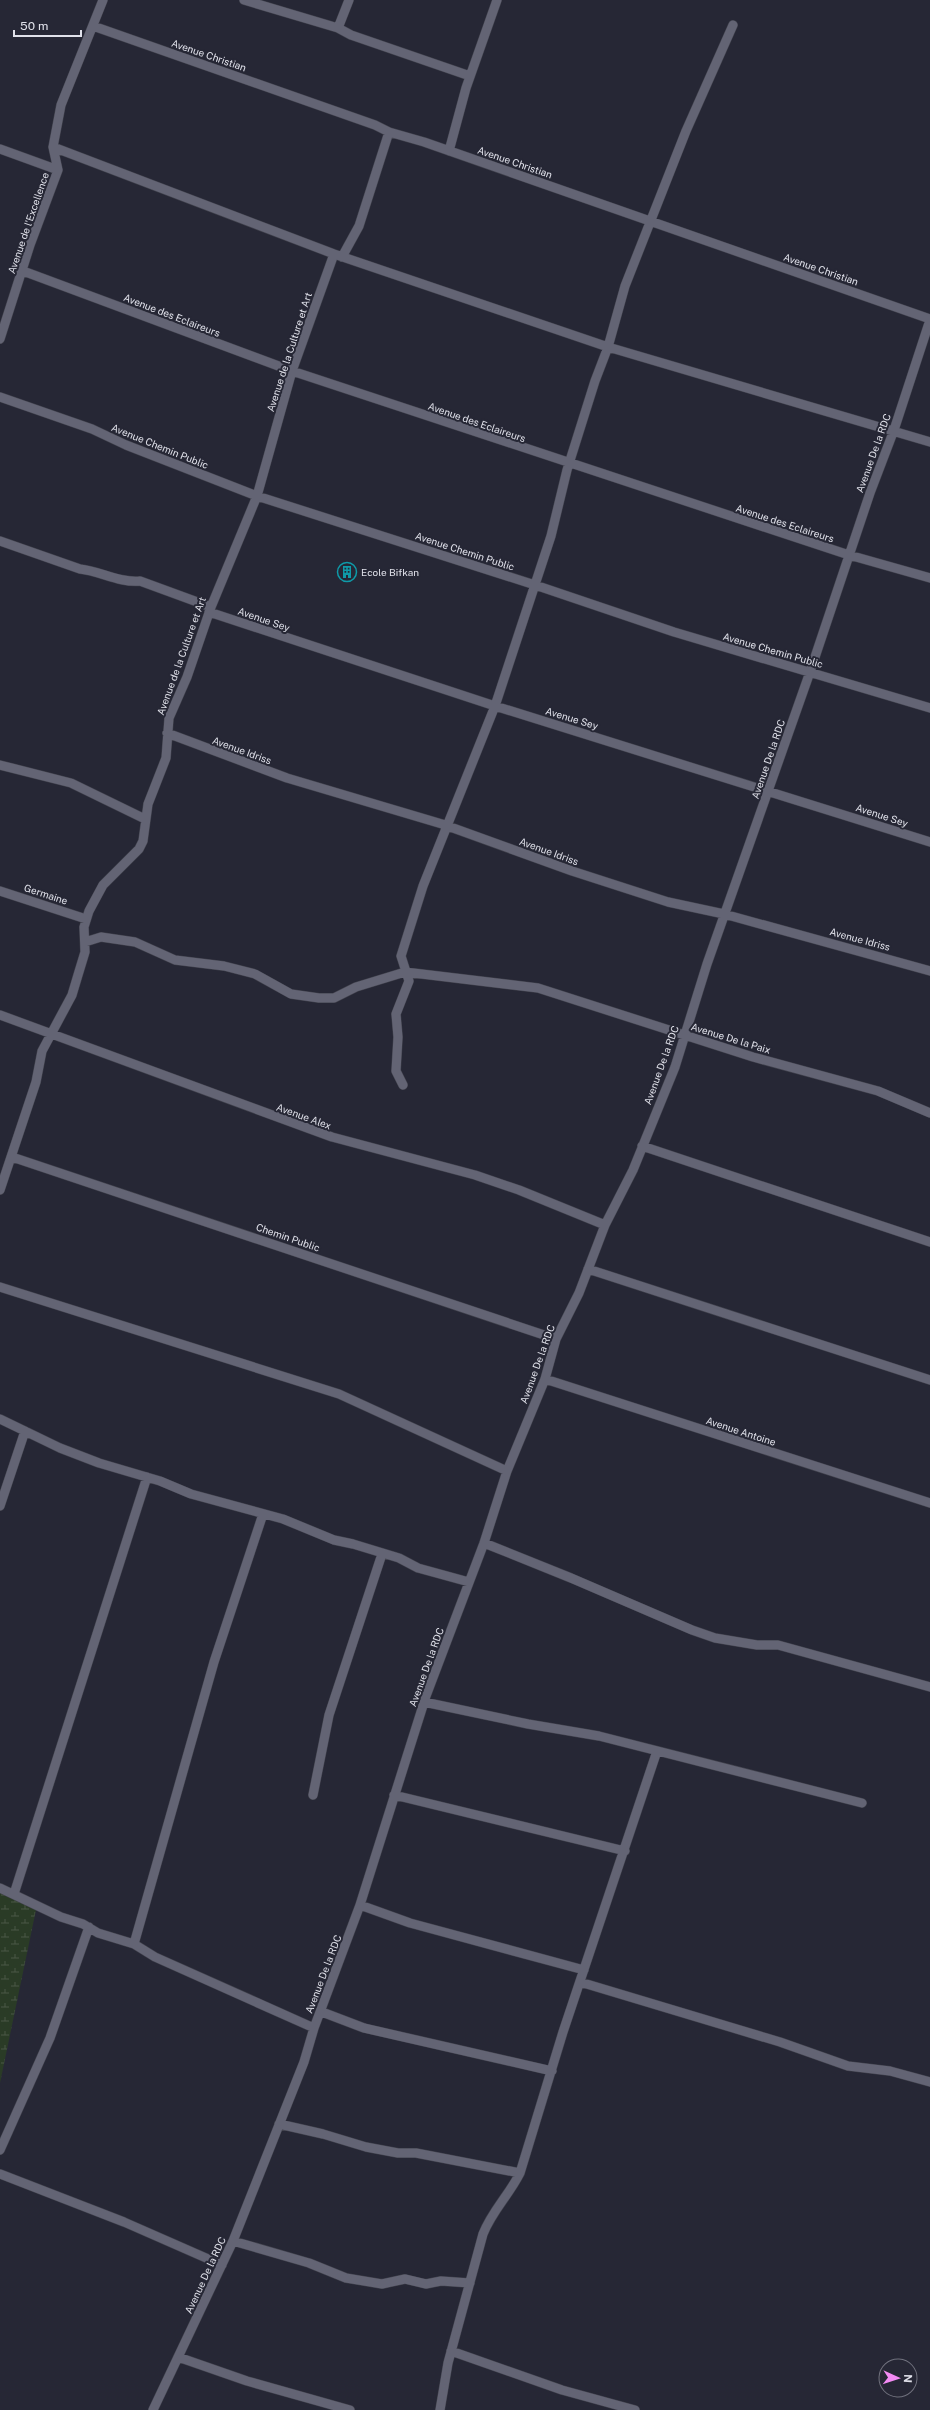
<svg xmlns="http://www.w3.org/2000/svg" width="930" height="2410" viewBox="0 0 930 2410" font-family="'Public Sans',sans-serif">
<defs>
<pattern id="wetland-marsh" width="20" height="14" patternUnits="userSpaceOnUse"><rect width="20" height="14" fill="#2a3b26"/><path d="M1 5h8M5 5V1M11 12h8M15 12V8" fill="none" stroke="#495746"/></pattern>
</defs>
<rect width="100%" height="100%" fill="#262735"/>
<path fill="url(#wetland-marsh)" d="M0,1888L37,1905L0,2083Z"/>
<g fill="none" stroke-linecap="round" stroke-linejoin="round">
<g stroke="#41424d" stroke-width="10">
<path id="minor" d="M244,0L338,28L351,35L470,76
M93,26L375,125L389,132L424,142L930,319
M338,28L349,0
M53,147L334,254L608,347L930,442
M0,149L58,170
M449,151L466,88L497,0
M342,257L359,226L389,132
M23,271L292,371L849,555L930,578
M0,339L30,245L58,170L53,147L61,105L103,0
M0,397L92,429L126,445L257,496L535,585L674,632L930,708
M0,541L80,569C100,571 119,583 140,581L211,607
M209,612L495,706L930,842
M167,733L287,778L442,824L572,871L668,902L724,914L930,971
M0,765L71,783L145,819
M0,891L86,919
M85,942L101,937L135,942L175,960L224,966L255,974L291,994L319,998H334L356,987L405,972L538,988L753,1057L878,1091L930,1113
M0,1015L332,1137L475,1175L519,1190L605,1225
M403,1085L396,1071L398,1037L396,1014L409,981L401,956L423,886L495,706L551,536L567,470L595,381L608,347L625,286L686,131L733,25
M642,1146L930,1242
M12,1157L556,1339
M0,1190L36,1082L42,1051L72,995L78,975L85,952L84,927L89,911L103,885L139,849L143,841L148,804L166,758L169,718L187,677L211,607L257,496L292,371L334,254
M588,1269L930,1380
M0,1287L339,1394L507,1471
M545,1379L930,1503
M0,1419L60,1448L99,1463L160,1481L191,1494L283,1519L334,1540L353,1544L399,1558L418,1568L469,1582
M0,1506L25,1431
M484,1543L571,1578L692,1630L715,1638L757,1645H778L930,1687
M424,1702L528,1724L599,1736L862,1803
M313,1795L329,1715L382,1554
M394,1795L625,1851
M0,1888L61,1917L83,1924L98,1933L134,1944L155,1957L314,2028
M14,1894L147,1477
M360,1905L410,1923L584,1970
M134,1944L214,1662L263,1514
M580,1982L780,2042L848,2066L890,2071L930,2082
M322,2012L364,2028L552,2071
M279,2124L323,2134L366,2147L398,2153H416L520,2173
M0,2150L50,2038L89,1927
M0,2174L124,2222L222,2265
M233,2241L309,2263L346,2278L382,2284L405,2279L426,2284L441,2281L470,2283
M451,2351L562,2390L635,2410
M178,2357L247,2381L350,2410
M153,2410L233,2241L304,2062L314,2028L360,1905L426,1696L484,1543L507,1471L545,1379L556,1339L579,1293L605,1225L633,1170L675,1067L707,964L810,672L870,493L894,430L930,320
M440,2410L448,2363L483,2234C492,2211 509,2195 520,2173L563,2032L657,1751"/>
</g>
<use href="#minor" stroke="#636474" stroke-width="9"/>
</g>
<defs>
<g id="building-ring" transform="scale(1)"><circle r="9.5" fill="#262735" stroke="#0f9aa8" stroke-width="1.5"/><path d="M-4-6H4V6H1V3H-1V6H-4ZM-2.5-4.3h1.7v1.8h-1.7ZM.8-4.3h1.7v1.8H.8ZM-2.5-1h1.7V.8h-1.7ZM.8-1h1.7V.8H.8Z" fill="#0f9aa8"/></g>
</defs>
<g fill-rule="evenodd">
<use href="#building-ring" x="347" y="572"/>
</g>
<g text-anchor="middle" stroke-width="4" stroke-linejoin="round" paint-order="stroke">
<g font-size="10" fill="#e0e1ea" stroke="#262735">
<text transform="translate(209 55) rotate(19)" y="4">Avenue Christian</text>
<text transform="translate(515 162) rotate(19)" y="4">Avenue Christian</text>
<text transform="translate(28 223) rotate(-71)" y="4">Avenue de l'Excellence</text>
<text transform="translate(821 269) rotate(19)" y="4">Avenue Christian</text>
<text transform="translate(172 315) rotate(21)" y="4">Avenue des Eclaireurs</text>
<text transform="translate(289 352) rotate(-72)" y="4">Avenue de la Culture et Art</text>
<text transform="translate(477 422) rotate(19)" y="4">Avenue des Eclaireurs</text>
<text transform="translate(160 446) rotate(22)" y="4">Avenue Chemin Public</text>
<text transform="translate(873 453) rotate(-70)" y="4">Avenue De la RDC</text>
<text transform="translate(785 523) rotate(18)" y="4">Avenue des Eclaireurs</text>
<text transform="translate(465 551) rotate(18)" y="4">Avenue Chemin Public</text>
<text transform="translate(264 619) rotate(19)" y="4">Avenue Sey</text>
<text transform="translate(773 650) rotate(16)" y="4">Avenue Chemin Public</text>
<text transform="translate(181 656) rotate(-70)" y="4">Avenue de la Culture et Art</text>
<text transform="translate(572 718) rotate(17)" y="4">Avenue Sey</text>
<text transform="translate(242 750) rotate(20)" y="4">Avenue Idriss</text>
<text transform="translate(768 759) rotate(-71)" y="4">Avenue De la RDC</text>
<text transform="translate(882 815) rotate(18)" y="4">Avenue Sey</text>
<text transform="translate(549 851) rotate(20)" y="4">Avenue Idriss</text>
<text transform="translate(46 894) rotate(18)" y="4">Germaine</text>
<text transform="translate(860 939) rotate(15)" y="4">Avenue Idriss</text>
<text transform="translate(731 1038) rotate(17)" y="4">Avenue De la Paix</text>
<text transform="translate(661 1065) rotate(-70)" y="4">Avenue De la RDC</text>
<text transform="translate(304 1116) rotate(20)" y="4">Avenue Alex</text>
<text transform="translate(288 1237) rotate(19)" y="4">Chemin Public</text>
<text transform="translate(537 1364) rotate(-70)" y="4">Avenue De la RDC</text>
<text transform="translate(741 1431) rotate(18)" y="4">Avenue Antoine</text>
<text transform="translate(426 1667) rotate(-70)" y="4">Avenue De la RDC</text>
<text transform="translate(323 1974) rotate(-69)" y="4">Avenue De la RDC</text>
<text transform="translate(205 2275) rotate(-65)" y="4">Avenue De la RDC</text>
</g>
<g font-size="10" fill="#e0e1ea" stroke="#262735" text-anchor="start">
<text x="361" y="576">Ecole Bifkan</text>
</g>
</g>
<g transform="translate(898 2378) rotate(93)"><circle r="19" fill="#262735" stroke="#70717d"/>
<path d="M0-3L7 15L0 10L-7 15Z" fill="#f28af3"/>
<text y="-6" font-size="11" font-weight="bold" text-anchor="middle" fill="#e0e1ea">N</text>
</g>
<path d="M14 30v6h67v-6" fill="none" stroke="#e0e1ea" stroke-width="2"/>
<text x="20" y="30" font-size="12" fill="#e0e1ea" stroke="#262735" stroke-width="3" paint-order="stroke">50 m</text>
</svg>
